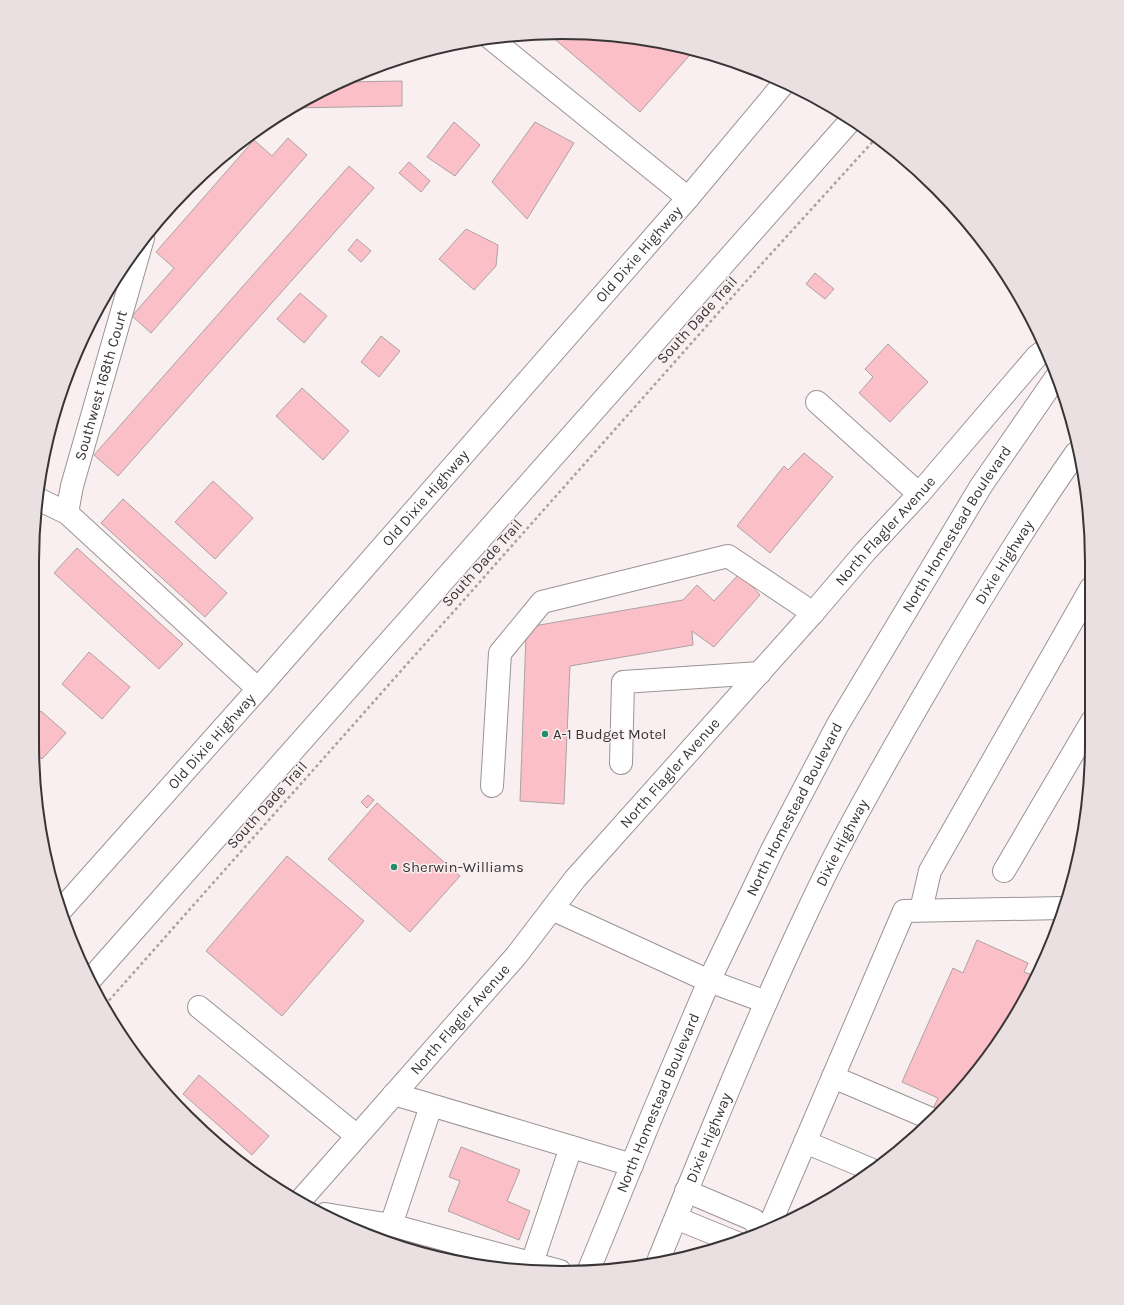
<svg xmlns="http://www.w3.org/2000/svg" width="1124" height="1305" viewBox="0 0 1124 1305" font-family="Karla,sans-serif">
<rect width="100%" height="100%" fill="#f9eff0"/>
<path fill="#fbbfc7" stroke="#aba2a3" d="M596,33L695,49L640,112L550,35Z
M402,81V106L291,108L297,103L344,82Z
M454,122L480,145L455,176L427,157Z
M535,122L574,143L527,219L492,182Z
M288,138L307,155L151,333L132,316L174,268L156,252L254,140L272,156Z
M409,162L430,181L421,192L399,173Z
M349,166L374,188L118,476L94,455Z
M466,229L498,245L496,266L474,290L439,259Z
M357,239L371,251L361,262L348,250Z
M815,273L834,289L825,299L806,284Z
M300,293L327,316L304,343L277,319Z
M381,336L400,351L379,377L361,362Z
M888,344L928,382L890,422L859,393L873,377L865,369Z
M302,388L349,431L323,460L276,416Z
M804,453L833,477L770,553L737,526L784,466L788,470Z
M213,481L253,518L215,559L175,522Z
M123,499L227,593L205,617L101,523Z
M77,548L183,644L159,669L54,573Z
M740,573L760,595L714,647L692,631L693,645L570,666L564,804L520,801L526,635L534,626L683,600L697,585L714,601Z
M89,652L130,687L102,719L62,684Z
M41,711L66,733L42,759L33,751L32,743V721Z
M368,795L374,800L367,808L361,802Z
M377,803L460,876L410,932L328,859Z
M287,856L364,921L282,1016L206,951Z
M977,940L1028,963L1024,972L1035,976L1003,1037L937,1118L925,1127L938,1098L902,1082L953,968L963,973Z
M199,1075L269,1136L252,1155L183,1094Z
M461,1147L520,1170L507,1201L530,1211L519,1240L448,1211L460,1181L449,1177Z"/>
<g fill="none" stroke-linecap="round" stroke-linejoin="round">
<g stroke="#9b9394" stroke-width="24">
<g id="minor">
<path d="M489,37L688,198"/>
<path d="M817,402L919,494"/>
<path d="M36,498L67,513L258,689"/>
<path id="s1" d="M67,513L72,486L143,238"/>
<path d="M621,763L623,682L760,673"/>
<path d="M492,786L500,653L542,602L728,556L813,613"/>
<path d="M1004,871L1092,721"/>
<path d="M552,909L709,981L766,1002"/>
<path id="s2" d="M61,910L258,689L688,198L785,82"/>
<path d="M921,910L930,871L1091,588"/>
<path d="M89,981L851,120"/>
<path d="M199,1007L357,1136"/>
<path d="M833,1077L934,1120"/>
<path d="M394,1094L632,1165"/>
<path d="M805,1142L870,1169"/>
<path d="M686,1191L754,1220L760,1232"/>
<path id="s3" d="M300,1201L516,956L575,879L813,613L865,552L919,494L1037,356L1045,350"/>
<path d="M325,1214L391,1225L431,1106"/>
<path d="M676,1218L737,1243"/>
<path d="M391,1225L560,1271"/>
<path d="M768,1229L904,911L1063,908"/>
<path d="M532,1263L571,1147"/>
</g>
</g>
<g stroke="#9b9394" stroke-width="24">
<g id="highway">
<path id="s4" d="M659,1259C711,1131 763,1002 824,877C854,816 889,756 923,697C971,614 1021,531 1076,453"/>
<path id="s5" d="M588,1272L653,1113L709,981L773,848L837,726L981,486L1057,376"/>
</g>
</g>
<path stroke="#a9a2a3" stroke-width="2.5" stroke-dasharray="3 3" stroke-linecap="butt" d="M105,1005L758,268L877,137"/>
<use href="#minor" stroke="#fff" stroke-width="22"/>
<use href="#highway" stroke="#fff" stroke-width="22"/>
</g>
<g fill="#258d6a" stroke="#f9eff0" stroke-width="1.5">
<circle cx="545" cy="734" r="4"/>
<circle cx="394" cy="867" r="4"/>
</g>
<g text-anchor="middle" stroke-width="3" stroke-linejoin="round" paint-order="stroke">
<g font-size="15" fill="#393536" stroke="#f9eff0">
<text dy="5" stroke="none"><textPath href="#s2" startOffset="874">Old Dixie Highway</textPath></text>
<text transform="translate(697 320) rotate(-48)" y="5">South Dade Trail</text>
<text dy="5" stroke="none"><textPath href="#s1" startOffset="132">Southwest 168th Court</textPath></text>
<text dy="5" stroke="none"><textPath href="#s2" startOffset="550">Old Dixie Highway</textPath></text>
<text dy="5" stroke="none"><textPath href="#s5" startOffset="831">North Homestead Boulevard</textPath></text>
<text dy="5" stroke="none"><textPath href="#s3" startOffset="890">North Flagler Avenue</textPath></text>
<text transform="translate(482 563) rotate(-48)" y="5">South Dade Trail</text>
<text dy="5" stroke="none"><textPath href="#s4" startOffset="779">Dixie Highway</textPath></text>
<text dy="5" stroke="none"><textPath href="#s2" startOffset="226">Old Dixie Highway</textPath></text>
<text dy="5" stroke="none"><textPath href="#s3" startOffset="566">North Flagler Avenue</textPath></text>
<text transform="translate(267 805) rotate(-48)" y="5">South Dade Trail</text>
<text dy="5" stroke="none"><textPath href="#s5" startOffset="507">North Homestead Boulevard</textPath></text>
<text dy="5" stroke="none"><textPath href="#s4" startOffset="455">Dixie Highway</textPath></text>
<text dy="5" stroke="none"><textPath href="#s3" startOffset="242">North Flagler Avenue</textPath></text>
<text dy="5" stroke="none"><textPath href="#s5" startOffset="183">North Homestead Boulevard</textPath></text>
<text dy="5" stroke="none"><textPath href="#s4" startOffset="131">Dixie Highway</textPath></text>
</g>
<g font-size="15" fill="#393536" stroke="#f9eff0" text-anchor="start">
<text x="553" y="739">A-1 Budget Motel</text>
<text x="402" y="872">Sherwin-Williams</text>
</g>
</g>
<path d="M0 0H1124V1305H0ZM562 39H562A523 523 0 0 1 1085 562V743A523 523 0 0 1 562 1266H562A523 523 0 0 1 39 743V562A523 523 0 0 1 562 39Z" fill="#eae0e1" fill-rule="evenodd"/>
<path fill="none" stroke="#393536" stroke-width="2" d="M562 39H562A523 523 0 0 1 1085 562V743A523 523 0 0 1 562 1266H562A523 523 0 0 1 39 743V562A523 523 0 0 1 562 39Z"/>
</svg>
